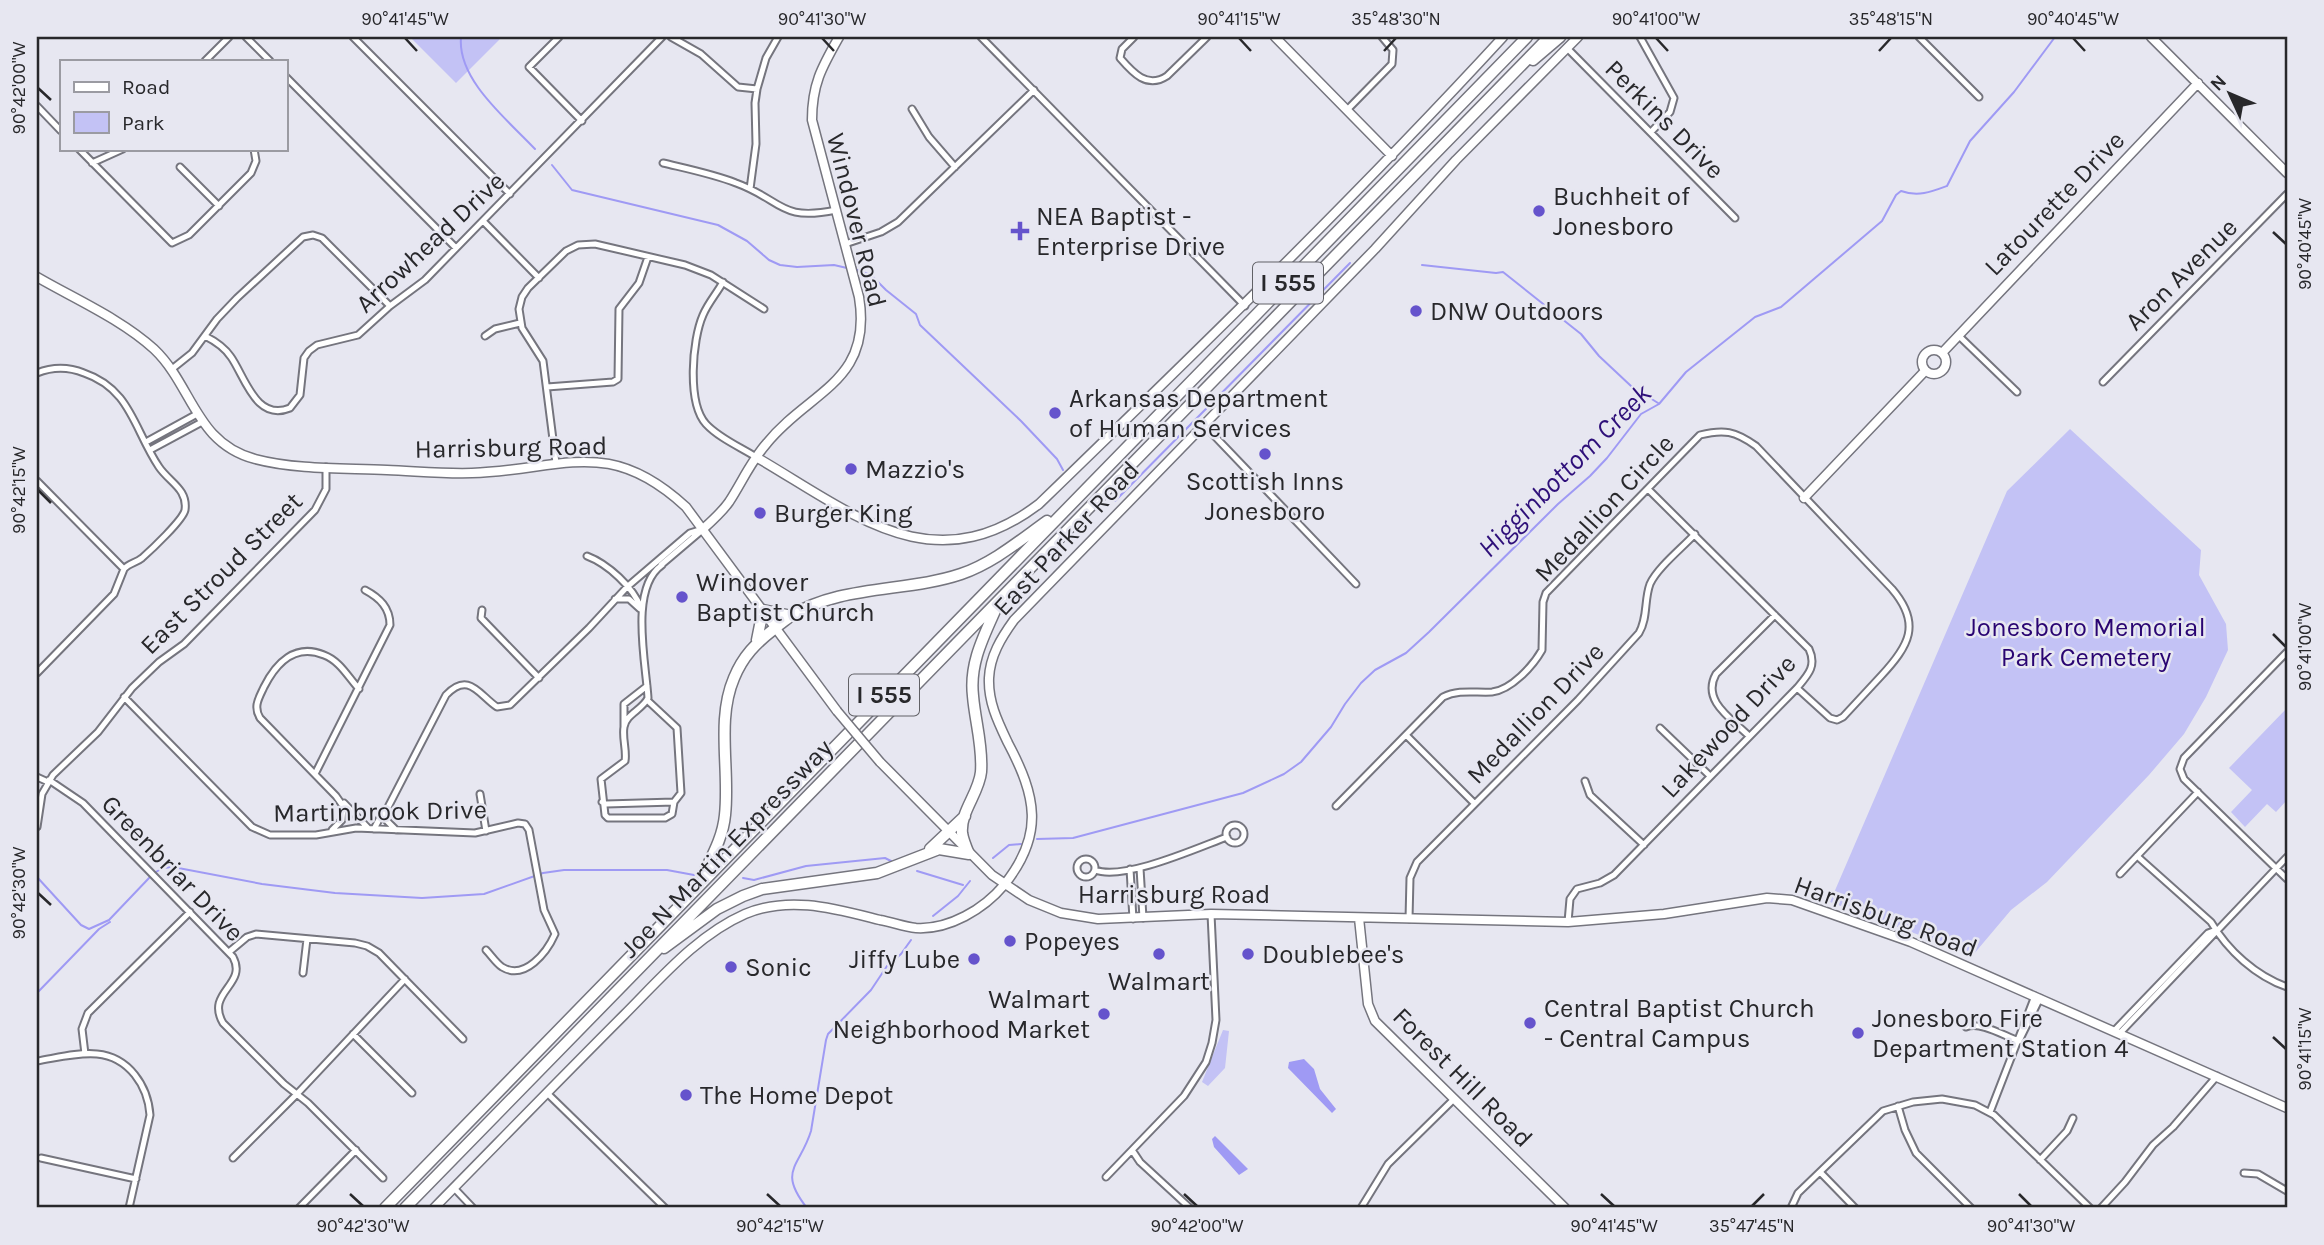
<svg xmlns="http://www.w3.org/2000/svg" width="2324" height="1245" viewBox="0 0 2324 1245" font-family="Karla,sans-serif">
<rect width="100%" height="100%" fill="#e7e7f1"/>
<path fill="#c3c2f5" d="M410,37H502L456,83Z
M2070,429L2201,550L2199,575L2226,624L2228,650L2206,697L2184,734L2149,775L2047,882L2011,910L1973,955L1830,902L2007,491Z
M2287,708V800L2276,812L2267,804L2245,827L2231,812L2252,790L2229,768Z
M1223,1030L1229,1031L1225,1068L1208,1086L1202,1082Z"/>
<path fill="#9f9af4" d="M1304,1059L1314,1069L1320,1089L1336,1109L1332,1113L1288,1068L1289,1062Z
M1215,1136L1248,1169L1239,1175L1214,1147L1212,1139Z"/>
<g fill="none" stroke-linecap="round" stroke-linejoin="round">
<path stroke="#9f9af4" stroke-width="2" d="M461,37C457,80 508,120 535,149
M552,165L572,190L718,225L747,241L769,260L780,265L797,267L834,265L847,268
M1422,265L1496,273L1503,272L1581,334L1599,356L1631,386L1658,403
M857,270L871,275L886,290L916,314L920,325L1021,421L1057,459L1063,470
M1115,501L1350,263
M1037,839L1073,838L1243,793L1284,774L1301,762L1331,727L1345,704L1361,683L1375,670L1406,653L1429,632L1558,504L1590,476L1607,458L1641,414L1659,404L1686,372L1755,317L1781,307L1882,221L1896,195L1901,191C1918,197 1931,192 1947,186L1970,141L2014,92L2055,37
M993,858L1009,845L1021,844
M917,871L963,885
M154,873L163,868L173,867L262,884L335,893L422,898L484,894L543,873L564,870H667L694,875
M37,877L81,925L89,929L109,920L150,877
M743,878L754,880L806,866L885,858L891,861
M933,916L958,896L970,881
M37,993L99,929L110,922
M807,1208C777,1170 800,1167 811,1131L826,1040L828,1034L871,990L887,966L901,954L911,940"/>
<g stroke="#75757e" stroke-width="9">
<path id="street" d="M246,37L270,61
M353,37L510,194
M559,37L529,67L582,121
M671,37L701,54L738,87L757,89
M981,37L1245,306
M1134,37L1122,49L1120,58C1133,73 1147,89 1167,76L1207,37
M1640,37L1674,98L1670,112L1651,132
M1919,37L1979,97
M1567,48L1735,218
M205,61L229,37
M285,76L456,248
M37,106L61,131
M912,109L929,137L955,167
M1347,110L1392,64L1393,50L1382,37
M79,149L172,243L189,235L251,173L256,161L254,149
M92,163L123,149
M663,163C688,169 713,174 736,183C783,200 779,222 836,210
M180,167L219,206
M750,189L756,144L755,103L757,89L766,58L778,37
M483,221L539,278
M845,244L881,232L898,222L1034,90
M723,282C717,293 708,303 703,315C692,340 687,403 706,424C719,438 740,447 756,457
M1958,335L2017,392
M205,336C215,341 225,348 231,357C245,377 256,422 290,408L300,395L304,358L309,351L317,345L358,335L390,306L425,280L662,37
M485,336L495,329L520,323
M172,369L192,353L217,319L237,298L303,237L313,235L322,238L390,306
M37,373C52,367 69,367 84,373C131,389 134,430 159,467C169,482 188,489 185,510C183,520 151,550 142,558C136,563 129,563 124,569
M2103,382L2287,194
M547,387L613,382L618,379L619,309L639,283L648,257
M1204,425L1356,584
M146,442L197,414
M150,450L202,422
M556,463L543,361L522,328L519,309L522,297L528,288L566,251L578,245L595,244L685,265L711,275L764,309
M37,481L124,569
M587,556C608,564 633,587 641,608
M661,565L701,531
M662,565C629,588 646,663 648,698C642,710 626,714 624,727C622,738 627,751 625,761L601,779L605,815L608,818H665L672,814L674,802
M615,599H629L640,609
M482,610L481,618L539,678
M2287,652L2184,758L2180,769L2184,779L2287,879
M37,673L114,594L124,569
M124,697L252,827L270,835H316L356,828L475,833L518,823L525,824L529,830L544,910L555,934C547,952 525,981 502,967C496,963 491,955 486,950
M624,727V704L647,686
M1660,728L1710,776
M1406,735L1474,803
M1749,736C1732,719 1701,701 1716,674L1775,615
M315,774L390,625C390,608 380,598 365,590
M37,777L48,782
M49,780L83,803L233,957C248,985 205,992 223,1023L284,1084L308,1103L383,1178
M1585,781L1590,795L1644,845
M480,794L486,831
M602,802L606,804L674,802L681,793L677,728L647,700
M344,803L368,828
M1336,806L1443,697C1459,689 1475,693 1492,692C1511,690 1533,666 1542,650L1543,602L1546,593L1700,435C1724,429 1735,431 1756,446L1892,589C1922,624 1909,646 1881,676C1869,689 1856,703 1843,717L1837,720L1830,718L1797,688
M1226 834a9 9 0 1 1 18 0a9 9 0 1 1-18 0Z
M37,827L42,794L53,775L98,732L132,688L159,662L184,644L315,510L326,489V467
M374,829L384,810
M332,830L342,820L343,806L336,796L260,718C253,706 259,698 264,687C276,663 295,643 324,655C340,661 348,677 359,689
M396,830L387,821L386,811L446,695C469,671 479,695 497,707L510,705L589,628L627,587L690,533L703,529
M2137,856L2211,922C2228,951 2256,976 2287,987
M1077 868a9 9 0 1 1 18 0a9 9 0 1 1-18 0Z
M1140,868L1143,918
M1130,869L1133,919
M1095,870C1124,881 1197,848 1227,837
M2120,874L2198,792
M1409,919L1410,878L1417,862L1578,700L1639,633C1648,618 1644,600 1650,584C1657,568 1682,548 1695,534
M1568,922L1570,899L1577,889L1600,883L1614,875L1797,688C1808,675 1817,666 1809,649L1648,489
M229,952L247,937L256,934L355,943L367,946L379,953L463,1039
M303,973L307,939
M1966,1027C1981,1021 2004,1036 2019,1041
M2114,1031L2208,933L2216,930
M2120,1033L2287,857
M353,1034L412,1093
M2020,1039L2040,998
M85,1054L82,1029L88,1013L190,912
M37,1061C56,1058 78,1052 97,1054C129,1057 148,1086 150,1115L129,1208
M547,1093L665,1208
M1898,1106L1905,1130L1916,1153L1971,1208
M1990,1112L2035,996
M1132,1150L1140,1162L1190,1208
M41,1158L136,1179
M233,1158L297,1094L405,979
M2040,1160L2067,1131L2073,1118
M1820,1172L1855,1208
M2244,1173L2258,1174L2287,1191
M1106,1177L1184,1096L1206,1062L1212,1043L1216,1020L1211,914
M454,1188L473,1208
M299,1208L356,1150
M1361,1208L1388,1164L1454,1099
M1791,1208L1798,1193L1883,1111L1913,1102L1942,1099L1975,1105L1994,1115L2090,1208
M2101,1208L2125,1182L2153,1145L2173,1127L2217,1076"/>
</g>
<g stroke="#75757e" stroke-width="11">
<path id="secondary" d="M1275,37L1392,156
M2151,37L2287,173
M37,277C75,299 121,319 154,349C193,386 195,443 255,459C297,470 344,468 387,470C415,471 443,474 472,473C563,470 608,435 686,507L837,711
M1922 362a12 12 0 1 1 24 0a12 12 0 1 1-24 0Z
M1942,353L2198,83
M756,457C851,512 932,585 1039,504C1197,351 1354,199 1503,37
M1804,498L1925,371
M703,529C713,520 722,512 729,502C742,482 751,461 767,443C809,391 873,382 859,297L812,120C812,84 822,67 839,37
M880,762L992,875L1029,900L1061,913L1098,919L1211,914L1568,922L1664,914L1767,898L1792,900L1911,942L2287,1108
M1359,918L1368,1004L1375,1021L1565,1208
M434,1208C497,1144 560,1079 624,1015C660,979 697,935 745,914C790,895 836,909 880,920C892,922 904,927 916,928C949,930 984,909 1004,885C1045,834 1036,796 1008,743C998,722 988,702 989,678C990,656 1001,638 1014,620L1375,249L1456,160L1578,37"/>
</g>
<g stroke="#75757e" stroke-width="13">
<path id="highway" d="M1533,60L1560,37
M757,640L763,610L791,616
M930,849L965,816
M969,854C966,847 963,840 962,833C960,812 979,793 981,772C983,746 975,721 973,696C969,662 985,634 998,604
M703,875C712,856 723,837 725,815C730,770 716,720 734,678C743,656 756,643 774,629C779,625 785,620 791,616C839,585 908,592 961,574C993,563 1019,541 1047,521
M664,948L717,909L743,896L762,889L877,873L939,849L969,854
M385,1208L1527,37
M405,1208L1549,37"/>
</g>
<use href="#street" stroke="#fff" stroke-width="5"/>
<use href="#secondary" stroke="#fff" stroke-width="8"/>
<use href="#highway" stroke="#fff" stroke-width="10"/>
<g stroke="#75757e" stroke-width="11" stroke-linecap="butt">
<path id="secondary-bridge" d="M837,711L880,762"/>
</g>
<use href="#secondary-bridge" stroke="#fff" stroke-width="8"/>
</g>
<path fill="none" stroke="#28282b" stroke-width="2.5" d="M405,38L417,51M822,38L834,51M1239,38L1251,51M1656,38L1668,51M2073,38L2085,51M1384,51L1396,38M1879,51L1891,38M38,88L51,100M2273,232L2286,244M38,490L51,503M2273,634L2286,647M38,893L51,905M2273,1037L2286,1049M350,1194L363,1206M767,1194L780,1206M1184,1194L1197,1206M1601,1194L1614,1206M2019,1194L2031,1206M1752,1206L1764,1194"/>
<g fill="#6553cc" stroke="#e7e7f1" stroke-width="2.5">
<circle cx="1539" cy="211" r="7"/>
<path d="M1016.5 220.5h7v7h7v7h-7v7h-7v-7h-7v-7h7z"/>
<circle cx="1416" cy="311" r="7"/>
<circle cx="1055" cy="413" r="7"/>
<circle cx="1265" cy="454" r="7"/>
<circle cx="851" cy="469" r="7"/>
<circle cx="760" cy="513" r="7"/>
<circle cx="682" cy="597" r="7"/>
<circle cx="1010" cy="941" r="7"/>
<circle cx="1159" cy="954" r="7"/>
<circle cx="1248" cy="954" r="7"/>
<circle cx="974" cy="959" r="7"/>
<circle cx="731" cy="967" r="7"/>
<circle cx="1104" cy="1014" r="7"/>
<circle cx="1530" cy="1023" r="7"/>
<circle cx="1858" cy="1033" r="7"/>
<circle cx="686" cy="1095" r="7"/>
</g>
<g text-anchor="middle" stroke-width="5" stroke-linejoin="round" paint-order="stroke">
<g fill="#e7e7f1" stroke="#616166" stroke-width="2">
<rect x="1253" y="262.5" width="70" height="41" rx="5"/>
<rect x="849" y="674.5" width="70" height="41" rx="5"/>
</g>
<g font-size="24" font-weight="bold" fill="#28282b">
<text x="1288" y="291">I 555</text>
<text x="884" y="703">I 555</text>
</g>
<g font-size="26" fill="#28282b" stroke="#e7e7f1">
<text transform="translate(1665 119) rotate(45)" y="9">Perkins Drive</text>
<text transform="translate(2054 203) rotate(-46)" y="9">Latourette Drive</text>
<text transform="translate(857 220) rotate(76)" y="9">Windover Road</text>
<text transform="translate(430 242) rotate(-43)" y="9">Arrowhead Drive</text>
<text transform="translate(2181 274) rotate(-45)" y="9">Aron Avenue</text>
<text transform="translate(511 447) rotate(-1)" y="9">Harrisburg Road</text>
<text transform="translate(1604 508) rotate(-47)" y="9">Medallion Circle</text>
<text transform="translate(1066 538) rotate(-47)" y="9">East Parker Road</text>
<text transform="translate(221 573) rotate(-45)" y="9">East Stroud Street</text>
<text transform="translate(1535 713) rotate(-46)" y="9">Medallion Drive</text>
<text transform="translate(1728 726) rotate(-47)" y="9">Lakewood Drive</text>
<text transform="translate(380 811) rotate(-1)" y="9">Martinbrook Drive</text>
<text transform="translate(726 848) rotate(-46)" y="9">Joe N Martin Expressway</text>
<text transform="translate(173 868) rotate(46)" y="9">Greenbriar Drive</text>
<text x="1174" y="903">Harrisburg Road</text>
<text transform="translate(1886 916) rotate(20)" y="9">Harrisburg Road</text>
<text transform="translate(1463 1077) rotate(45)" y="9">Forest Hill Road</text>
</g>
<g font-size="26" fill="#28282b" stroke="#e7e7f1" text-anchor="start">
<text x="1553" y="205">Buchheit of<tspan x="1553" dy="30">Jonesboro</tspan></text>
<text x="1036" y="225">NEA Baptist -<tspan x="1036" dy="30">Enterprise Drive</tspan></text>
<text x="1430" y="320">DNW Outdoors</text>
<text x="1069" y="407">Arkansas Department<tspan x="1069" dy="30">of Human Services</tspan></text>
<text x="865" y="478">Mazzio's</text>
<text x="1265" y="490" text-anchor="middle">Scottish Inns<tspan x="1265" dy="30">Jonesboro</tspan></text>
<text x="774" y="522">Burger King</text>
<text x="696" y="591">Windover<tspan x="696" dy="30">Baptist Church</tspan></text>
<text x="1024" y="950">Popeyes</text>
<text x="1262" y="963">Doublebee's</text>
<text x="960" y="968" text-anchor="end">Jiffy Lube</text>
<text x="745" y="976">Sonic</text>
<text x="1159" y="990" text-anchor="middle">Walmart</text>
<text x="1090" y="1008" text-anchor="end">Walmart<tspan x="1090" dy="30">Neighborhood Market</tspan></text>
<text x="1544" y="1017">Central Baptist Church<tspan x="1544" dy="30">- Central Campus</tspan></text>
<text x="1872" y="1027">Jonesboro Fire<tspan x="1872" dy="30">Department Station 4</tspan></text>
<text x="700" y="1104">The Home Depot</text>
</g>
<g font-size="26" fill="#290472" stroke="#e7e7f1">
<text x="2086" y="636">Jonesboro Memorial<tspan x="2086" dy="30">Park Cemetery</tspan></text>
</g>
<g font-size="28" font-style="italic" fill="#2e0f79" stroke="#e7e7f1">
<text transform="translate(1564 470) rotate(-45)" y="10">Higginbottom Creek</text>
</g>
</g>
<rect width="2324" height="1245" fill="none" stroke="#e7e7f1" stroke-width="77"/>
<rect x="60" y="60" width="228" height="91" fill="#e7e7f1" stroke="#9b9ba2" stroke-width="2"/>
<rect x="74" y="82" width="35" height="10" fill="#ffffff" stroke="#9b9ba2" stroke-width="2"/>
<text x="122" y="94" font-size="21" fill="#28282b">Road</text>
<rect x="74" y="112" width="35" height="21" fill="#c3c2f5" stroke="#9b9ba2" stroke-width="2"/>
<text x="122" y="130" font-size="21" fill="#28282b">Park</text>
<g transform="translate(2230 94) rotate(314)" stroke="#e7e7f1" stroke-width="5" paint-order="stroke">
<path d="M0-5L12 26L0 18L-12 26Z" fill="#28282b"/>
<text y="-10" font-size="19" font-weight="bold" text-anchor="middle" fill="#28282b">N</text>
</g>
<rect x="38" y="38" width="2248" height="1168" fill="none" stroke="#28282b" stroke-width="2.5"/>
<g font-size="18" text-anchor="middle" fill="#28282b">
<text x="405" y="25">90°41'45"W</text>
<text x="822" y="25">90°41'30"W</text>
<text x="1239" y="25">90°41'15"W</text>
<text x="1396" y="25">35°48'30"N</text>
<text x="1656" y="25">90°41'00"W</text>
<text x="1891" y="25">35°48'15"N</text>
<text x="2073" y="25">90°40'45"W</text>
<text transform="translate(19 88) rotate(-90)" y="6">90°42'00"W</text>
<text transform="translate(2305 244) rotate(-90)" y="6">90°40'45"W</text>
<text transform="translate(19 490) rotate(-90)" y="6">90°42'15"W</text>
<text transform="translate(2305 647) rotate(-90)" y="6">90°41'00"W</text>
<text transform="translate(19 893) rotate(-90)" y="6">90°42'30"W</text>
<text transform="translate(2305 1049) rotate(-90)" y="6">90°41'15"W</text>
<text x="363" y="1232">90°42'30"W</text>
<text x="780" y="1232">90°42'15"W</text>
<text x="1197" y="1232">90°42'00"W</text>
<text x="1614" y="1232">90°41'45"W</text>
<text x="1752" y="1232">35°47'45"N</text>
<text x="2031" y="1232">90°41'30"W</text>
</g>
</svg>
